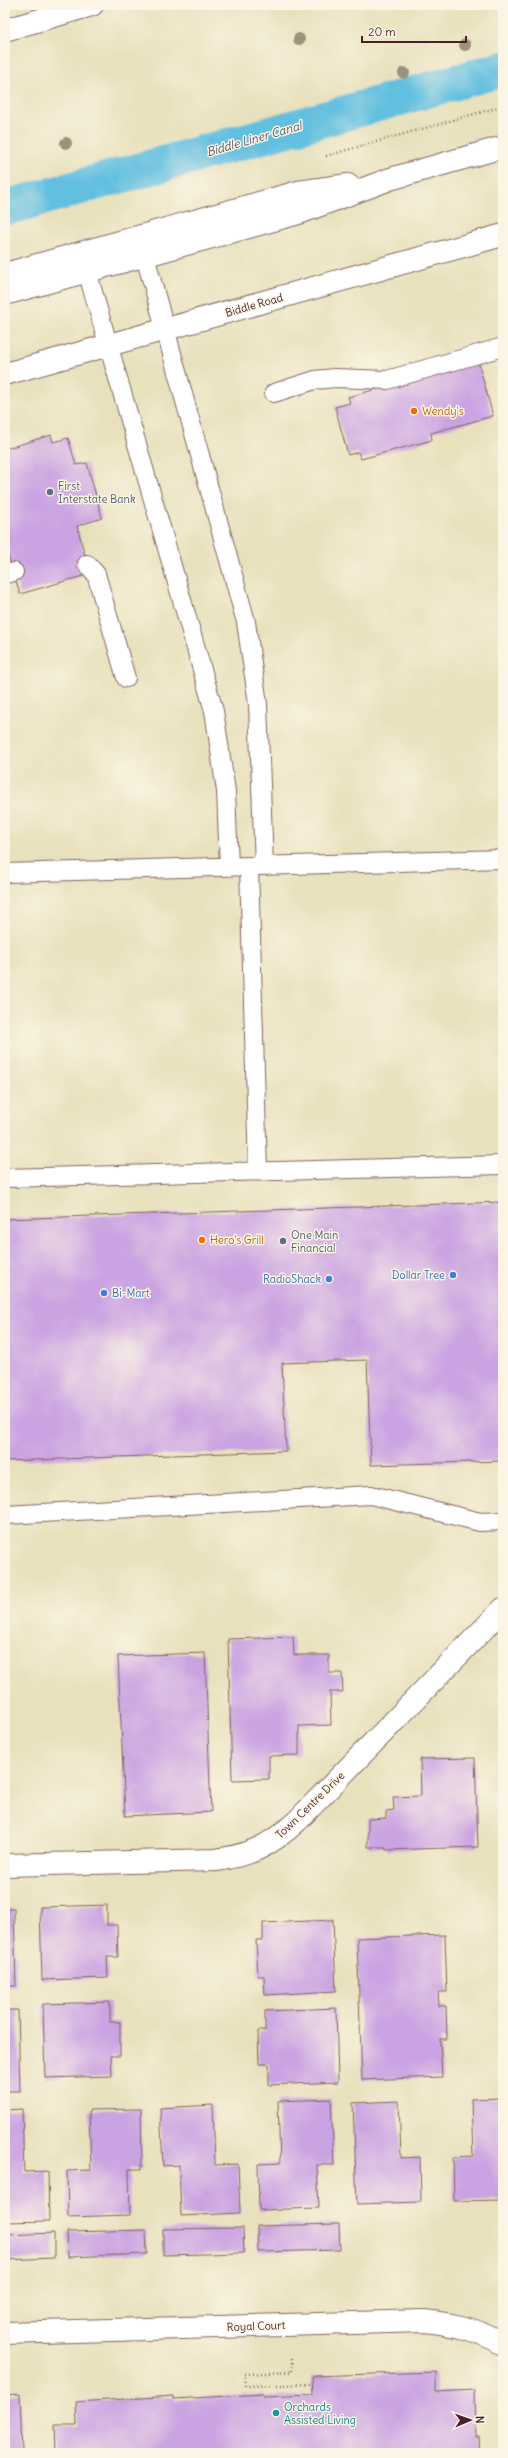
<svg xmlns="http://www.w3.org/2000/svg" width="508" height="2458" viewBox="0 0 508 2458" font-family="Delius,sans-serif">
<rect width="100%" height="100%" fill="#fcf5e5"/>
<filter id="ink" filterUnits="userSpaceOnUse"><feTurbulence type="fractalNoise" baseFrequency=".025" numOctaves="2"/><feDisplacementMap in="SourceGraphic" scale="8" xChannelSelector="R" yChannelSelector="G"/><feConvolveMatrix kernelMatrix="1 2 1 2 8 2 1 2 1" color-interpolation-filters="sRGB"/></filter>
<filter id="wash" filterUnits="userSpaceOnUse"><feTurbulence type="fractalNoise" baseFrequency=".012" numOctaves="4" result="noise"/><feDisplacementMap in="SourceGraphic" scale="16" xChannelSelector="R" yChannelSelector="G"/><feGaussianBlur stdDeviation="0.9" result="paint"/><feColorMatrix in="noise" values="0 0 0 0 0 0 0 0 0 0 0 0 0 0 0 0 0 1.4 0 .05"/><feComposite in="paint" operator="in"/></filter>
<g filter="url(#wash)">
<rect width="100%" height="100%" fill="#e8e1bd"/>
<g fill="none" stroke-linecap="round" stroke-linejoin="round">
<path stroke="#62bfe0" stroke-width="36" d="M5,208L503,69"/>
</g>
<g id="blocks">
<path fill="#caa3e2" d="M478,361L493,416L431,433L432,440L361,459L358,452L348,455L335,407L350,403L348,397Z
M51,435L53,442L68,438L76,465L87,463L102,518L77,526L90,574L20,594L5,546V449Z
M503,1202V1461L371,1465L367,1360L282,1363L286,1451L5,1461V1219Z
M293,1637L294,1655H329V1673H342L343,1692H330L331,1725L299,1726V1755L269,1756V1779L232,1780L228,1639Z
M205,1653L211,1812L125,1816L118,1656Z
M475,1758L478,1847L386,1850V1847H368V1819L386,1818V1811L394,1810L393,1797L421,1796L420,1759Z
M107,1905V1925H117L118,1957H107L108,1978L42,1980L40,1907Z
M5,1909H14L16,1986H5Z
M333,1920L336,1991L265,1995L264,1976H258L256,1940H263V1923Z
M445,1935L447,1992H438L439,2006H446L447,2039H440L442,2077L362,2080L357,1938Z
M110,2002V2022H120V2056H111L112,2076L45,2078L43,2004Z
M336,2008L338,2082L269,2085V2064H259L258,2031H265V2011Z
M5,2010H18L20,2091H5Z
M503,2098V2200L454,2201L453,2157L473,2156L471,2099Z
M331,2099L334,2165H317L319,2208L259,2210L258,2164L280,2163L278,2101Z
M399,2101L401,2158L420,2157L421,2202L357,2204L353,2103Z
M213,2105L215,2165L238,2164L240,2213L181,2216L179,2165L163,2166L160,2108Z
M22,2109L24,2172L48,2171L49,2221L5,2222V2110Z
M141,2109L142,2169H129L130,2215L68,2217L67,2171L91,2170L89,2110Z
M339,2224L340,2250L258,2252L257,2226Z
M243,2228L244,2253L163,2255V2229Z
M146,2230L147,2254L68,2257L67,2232Z
M54,2233V2258L5,2260V2235Z
M436,2372V2392L474,2390L475,2437H479L480,2453H56L55,2425H77L76,2402L174,2396V2399L263,2394V2397L313,2395L312,2376Z
M20,2394L22,2453H5V2395Z"/>
</g>
</g>
<g filter="url(#ink)">
<use href="#blocks" fill-opacity="0" stroke="#81635e" stroke-width="1"/>
<g fill="none" stroke-linecap="round" stroke-linejoin="round">
<g stroke="#81635e" stroke-width="20">
<path id="lane" d="M145,256L246,622L258,704L264,866
M87,271L214,711L226,791L229,867
M274,393L315,380L335,378L387,380L503,347
M87,564L96,574L126,678
M5,574L14,572
M249,867L258,1171
M5,873L503,859
M5,1178L503,1165
M5,1515L371,1495L480,1522L503,1521"/>
</g>
<g stroke="#81635e" stroke-width="24">
<path id="street" d="M5,1865L216,1860C252,1855 271,1845 297,1821L503,1609
M5,2333L424,2321C452,2324 478,2329 503,2344"/>
</g>
<g stroke="#81635e" stroke-width="24">
<path id="secondary" d="M5,274L298,192L348,185
M5,294L299,213L390,179L503,147
M5,374L503,235"/>
</g>
<g stroke="#81635e" stroke-width="24">
<path id="highway" d="M5,30L92,5"/>
</g>
<path stroke="#81635e" stroke-width="2.5" stroke-dasharray="1 3" stroke-linecap="butt" d="M326,156L503,106
M292,2358V2372L245,2374L246,2386L312,2384"/>
<use href="#lane" stroke="#fff" stroke-width="18"/>
<use href="#street" stroke="#fff" stroke-width="22"/>
<use href="#secondary" stroke="#fff" stroke-width="22"/>
<use href="#highway" stroke="#fff" stroke-width="22"/>
</g>
<g fill="#99937e">
<circle cx="299" cy="39" r="6"/>
<circle cx="465" cy="45" r="6"/>
<circle cx="404" cy="73" r="6"/>
<circle cx="66" cy="143" r="6"/>
</g>
</g>
<g fill="#e8710a" stroke="#fcf5e5" stroke-width="1.5">
<circle cx="414" cy="411" r="4"/>
<circle cx="202" cy="1240" r="4"/>
</g>
<g fill="#5c6f8a" stroke="#fcf5e5" stroke-width="1.5">
<circle cx="50" cy="492" r="4"/>
<circle cx="283" cy="1241" r="4"/>
</g>
<g fill="#3f7fe0" stroke="#fcf5e5" stroke-width="1.5">
<circle cx="453" cy="1275" r="4"/>
<circle cx="329" cy="1279" r="4"/>
<circle cx="104" cy="1293" r="4"/>
</g>
<circle fill="#0f9aa8" stroke="#fcf5e5" stroke-width="1.5" cx="276" cy="2413" r="4"/>
<g text-anchor="middle" stroke-width="3" stroke-linejoin="round" paint-order="stroke">
<g font-size="11" fill="#4a1f2b" stroke="#fcf5e5">
<text transform="translate(254 305) rotate(-16)" y="4">Biddle Road</text>
<text transform="translate(310 1805) rotate(-44)" y="4">Town Centre Drive</text>
<text transform="translate(256 2326) rotate(-2)" y="4">Royal Court</text>
</g>
<g font-size="11" fill="#c56008" stroke="#fcf5e5" text-anchor="start">
<text x="422" y="415">Wendy's</text>
<text x="210" y="1244">Hero's Grill</text>
</g>
<g font-size="11" fill="#4e5e75" stroke="#fcf5e5" text-anchor="start">
<text x="58" y="490">First<tspan x="58" dy="13">Interstate Bank</tspan></text>
<text x="291" y="1239">One Main<tspan x="291" dy="13">Financial</tspan></text>
</g>
<g font-size="11" fill="#366cbe" stroke="#fcf5e5" text-anchor="end">
<text x="445" y="1279">Dollar Tree</text>
<text x="321" y="1283">RadioShack</text>
<text x="112" y="1297" text-anchor="start">Bi-Mart</text>
</g>
<g font-size="11" fill="#0d838f" stroke="#fcf5e5" text-anchor="start">
<text x="284" y="2411">Orchards<tspan x="284" dy="13">Assisted Living</tspan></text>
</g>
<g font-size="12" font-style="italic" fill="#52576a" stroke="#fcf5e5">
<text transform="translate(254 139) rotate(-16)" y="4">Biddle Liner Canal</text>
</g>
</g>
<rect width="508" height="2458" fill="none" stroke="#fcf5e5" stroke-width="20"/>
<g transform="translate(470 2420) rotate(88)" stroke="#fcf5e5" stroke-width="3" paint-order="stroke">
<path d="M0-3L7 15L0 10L-7 15Z" fill="#4a1f2b"/>
<text y="-6" font-size="11" font-weight="bold" text-anchor="middle" fill="#4a1f2b">N</text>
</g>
<path d="M362 36v6h104v-6" fill="none" stroke="#4a1f2b" stroke-width="2"/>
<text x="368" y="36" font-size="12" fill="#4a1f2b" stroke="#fcf5e5" stroke-width="3" paint-order="stroke">20 m</text>
</svg>
